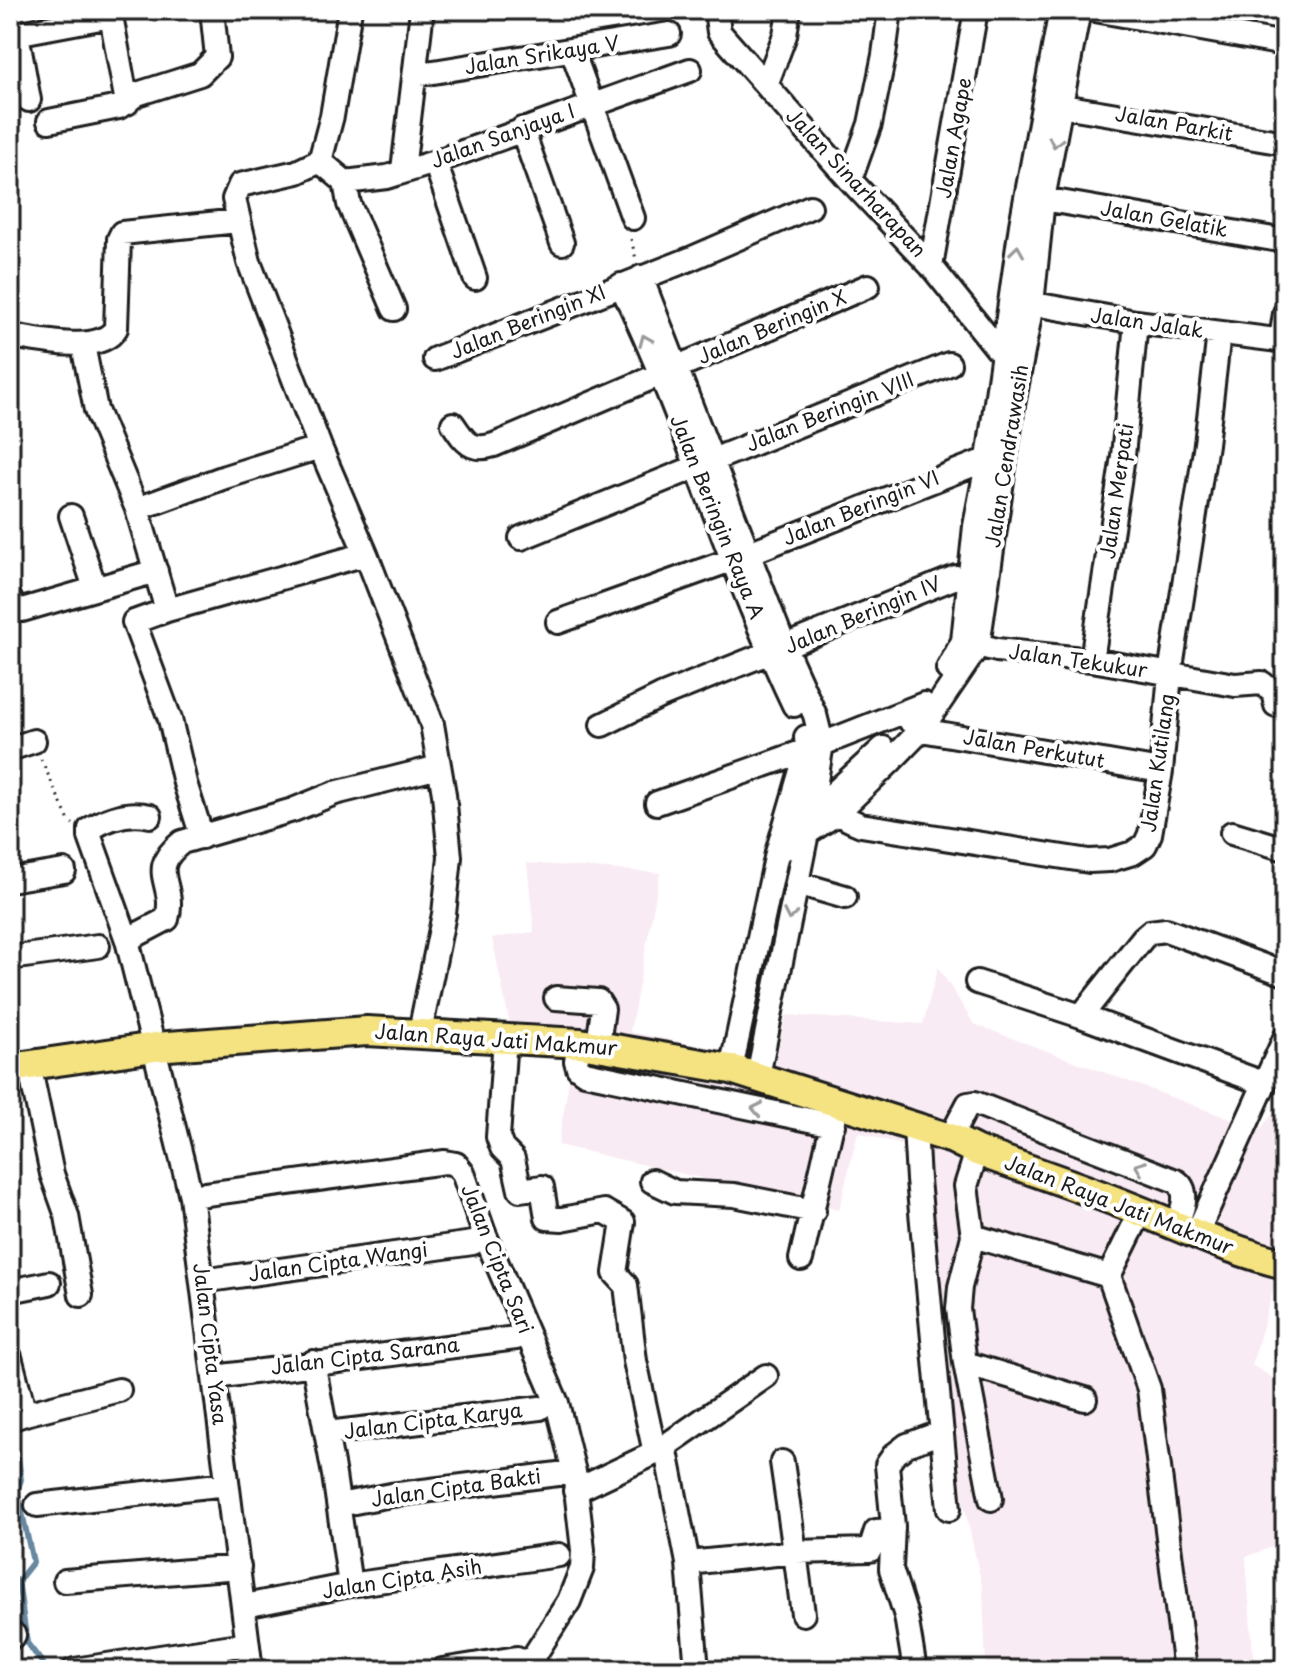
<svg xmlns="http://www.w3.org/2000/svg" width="1295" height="1680" viewBox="0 0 1295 1680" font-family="'Playpen Sans',sans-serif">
<rect width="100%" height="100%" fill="#fff"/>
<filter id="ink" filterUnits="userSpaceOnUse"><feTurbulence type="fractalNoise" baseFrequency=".0125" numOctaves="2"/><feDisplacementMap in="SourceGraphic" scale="16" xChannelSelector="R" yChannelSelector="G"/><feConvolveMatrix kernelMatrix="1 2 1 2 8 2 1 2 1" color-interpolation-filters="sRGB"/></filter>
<g filter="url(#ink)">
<path fill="#f9ebf4" d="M527,863L660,873L630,1032L726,1051L775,1066L786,1015L923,1024L938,967L974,1024L1260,1130L1285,1097V1270L1279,1269L1252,1365L1273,1378L1285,1454V1542L1246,1557L1254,1670H986L983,1590L952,1451L920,1151L858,1132L839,1210L558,1145L575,1045L512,1035L492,938L534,932Z"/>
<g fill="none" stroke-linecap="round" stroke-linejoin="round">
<path stroke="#66879f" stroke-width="6" d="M13,1421L21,1480L17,1490L33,1562L18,1581L27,1643L48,1670"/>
<g stroke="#1c1c1c" stroke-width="28">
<path id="minor" d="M110,10L127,103
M350,10L332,116L320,161L297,172L240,185L234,199L249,262L320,447L366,554L432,724L444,794L450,857L444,914L420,1032
M716,10L719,32L850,180L931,266L1003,356
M1095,10L1285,44
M17,34L29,100
M10,35L111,16
M572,50L633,218
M415,75L669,34
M766,85L785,35L789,10
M1063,106L1285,143
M49,121L119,107L137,94L200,74L217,57L212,10
M522,129L562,243
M320,161L345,182L387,177L435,162L690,70
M435,162L475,278
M403,170L422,10
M850,180L870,124L884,55L890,10
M345,182L349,204L394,309
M1043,199L1285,241
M931,266L976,10
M641,277L785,648L815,715L822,743L811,813L758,1076
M621,285C687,422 729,569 794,705
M1017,301L1136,322L1285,341
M10,336C37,339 100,356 116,328L119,239L122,233L238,221
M1281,340L1285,313
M83,345L96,410L137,509L167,610
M435,359L690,259L810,207
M453,424C465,442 471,452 494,445L868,286
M137,509L225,477L320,447
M71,516L95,588
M521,538L949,364
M10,599L15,609L22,610L156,571
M558,622L734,559L988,459
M966,642L997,650L1092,660L1235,685L1262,683L1273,692L1276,705
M1092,660L1123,456L1136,322
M948,669L963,641L975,526L988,459L1021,225L1061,10
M911,722L921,730L1161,771
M602,725L661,696L956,577
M10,749L34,741
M814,790C827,810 840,816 861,825L1089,861L1110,860L1133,853L1145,845L1150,834L1161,771L1170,674L1206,444L1219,333
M657,803L807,750L924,704
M783,833L823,803L883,748
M1232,833L1285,849
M202,837L185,783L170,719L134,622L167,610L366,554
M777,853L836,814L889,763L921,730L978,646L1013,405L1032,304L1043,199L1079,10
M10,880L64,871
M797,883L845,897
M127,940L90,837V829C108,818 129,811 150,816
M10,958L98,946
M977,982L1081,1016L1263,1083
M556,998L598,1001L603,1009L598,1045
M1081,1016L1143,938L1150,932L1166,930L1285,974
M505,1038L498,1137L502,1148L513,1159L520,1190L542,1187L547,1218L562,1219L604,1211L623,1222L615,1273L626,1285L635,1361L655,1453
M580,1043L576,1061L578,1068L585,1073L833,1125
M29,1064L52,1174L67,1216L81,1295
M731,1069L777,853L807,750L806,737
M915,1127L918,1180L949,1509
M953,1139L957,1125L968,1104L975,1103L1176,1181C1191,1191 1182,1213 1175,1226
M977,1151L966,1186L973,1236L960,1287L958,1309L965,1363L991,1499
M652,1181L675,1192L734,1195L814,1211
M191,1196L445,1162L456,1164L463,1173L484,1233L557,1403L574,1472L583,1550L582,1568L569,1601L525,1670
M1141,1211L1109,1276L1149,1389L1185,1670
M1196,1235L1285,1038
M973,1236L1109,1276
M801,1259L835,1112
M202,1281L473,1243
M10,1291L49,1283
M10,1357L25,1414L10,1419
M313,1362L334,1475L350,1585
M965,1363L1085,1399
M215,1377L516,1338
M25,1414L119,1390
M327,1433L540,1408
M665,1446L688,1563L697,1670
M782,1462L795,1552L870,1550L876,1531L893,1530
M575,1491L655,1453L766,1376
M37,1505L227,1484
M339,1505L391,1495L574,1472
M688,1563L795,1552L803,1614
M65,1581L239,1567
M245,1606L350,1585L559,1555
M10,1638L14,1635
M74,1670L246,1644
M251,1670L191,1196L127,940L167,919C177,883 145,871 182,842L293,810L335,793L439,767
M442,1670L517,1658
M915,1670L906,1616L891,1569L893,1526L887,1465L894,1455L907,1445L942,1432"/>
</g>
<g stroke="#1c1c1c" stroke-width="34">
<path id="major" d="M10,1068L155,1047L367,1031L580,1043L731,1069L953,1139L977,1151C1032,1171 1087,1189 1140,1211C1188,1230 1234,1252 1285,1264"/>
</g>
<path stroke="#1c1c1c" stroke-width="3" stroke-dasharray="2 6" stroke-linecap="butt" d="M631,239L636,259
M41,759L69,821L73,824"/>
<use href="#minor" stroke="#fff" stroke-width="22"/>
<use href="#major" stroke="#f5e382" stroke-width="28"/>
</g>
<defs><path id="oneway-chevron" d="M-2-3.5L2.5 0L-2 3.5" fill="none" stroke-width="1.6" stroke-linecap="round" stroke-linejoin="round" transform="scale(2)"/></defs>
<g stroke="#999">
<use href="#oneway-chevron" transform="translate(1055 142) rotate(102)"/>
<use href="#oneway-chevron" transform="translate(1017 251) rotate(-82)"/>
<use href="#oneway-chevron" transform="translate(645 340) rotate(-113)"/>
<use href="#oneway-chevron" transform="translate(790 915) rotate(101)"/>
<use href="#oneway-chevron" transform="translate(757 1109) rotate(-168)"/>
<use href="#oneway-chevron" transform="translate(1140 1167) rotate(-159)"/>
</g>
</g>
<g text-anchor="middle" stroke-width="8" stroke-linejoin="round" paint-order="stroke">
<g font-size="20" fill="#1c1c1c" stroke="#fff">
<text transform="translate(542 55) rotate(-9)" y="7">Jalan Srikaya V</text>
<text transform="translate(1174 124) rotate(10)" y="7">Jalan Parkit</text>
<text transform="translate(503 136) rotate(-20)" y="7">Jalan Sanjaya I</text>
<text transform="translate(954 138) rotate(-80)" y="7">Jalan Agape</text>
<text transform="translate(856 183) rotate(47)" y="7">Jalan Sinarharapan</text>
<text transform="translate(1164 219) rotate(10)" y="7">Jalan Gelatik</text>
<text transform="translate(528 322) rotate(-22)" y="7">Jalan Beringin XI</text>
<text transform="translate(1147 323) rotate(8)" y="7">Jalan Jalak</text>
<text transform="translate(772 327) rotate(-23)" y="7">Jalan Beringin X</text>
<text transform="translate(830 412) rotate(-22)" y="7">Jalan Beringin VIII</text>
<text transform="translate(1007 456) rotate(-81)" y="7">Jalan Cendrawasih</text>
<text transform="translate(1117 491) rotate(-82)" y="7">Jalan Merpati</text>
<text transform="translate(861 508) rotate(-22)" y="7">Jalan Beringin VI</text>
<text transform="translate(717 517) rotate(68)" y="7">Jalan Beringin Raya A</text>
<text transform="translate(863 615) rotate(-23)" y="7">Jalan Beringin IV</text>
<text transform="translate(1078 661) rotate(8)" y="7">Jalan Tekukur</text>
<text transform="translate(1034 749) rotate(10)" y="7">Jalan Perkutut</text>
<text transform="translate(1158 763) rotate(-82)" y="7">Jalan Kutilang</text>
<text transform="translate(496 1040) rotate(4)" y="7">Jalan Raya Jati Makmur</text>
<text transform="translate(1119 1205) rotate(21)" y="7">Jalan Raya Jati Makmur</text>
<text transform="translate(497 1259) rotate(68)" y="7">Jalan Cipta Sari</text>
<text transform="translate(338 1262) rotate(-8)" y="7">Jalan Cipta Wangi</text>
<text transform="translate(210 1344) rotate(83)" y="7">Jalan Cipta Yasa</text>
<text transform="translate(365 1356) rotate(-7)" y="7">Jalan Cipta Sarana</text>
<text transform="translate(433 1421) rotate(-7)" y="7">Jalan Cipta Karya</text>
<text transform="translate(456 1488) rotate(-8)" y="7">Jalan Cipta Bakti</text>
<text transform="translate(402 1579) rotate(-9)" y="7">Jalan Cipta Asih</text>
</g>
</g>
<rect width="1295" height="1680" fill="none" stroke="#fff" stroke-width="40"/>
<rect x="20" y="20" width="1255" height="1640" fill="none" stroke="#1c1c1c" stroke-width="3" filter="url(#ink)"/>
</svg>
